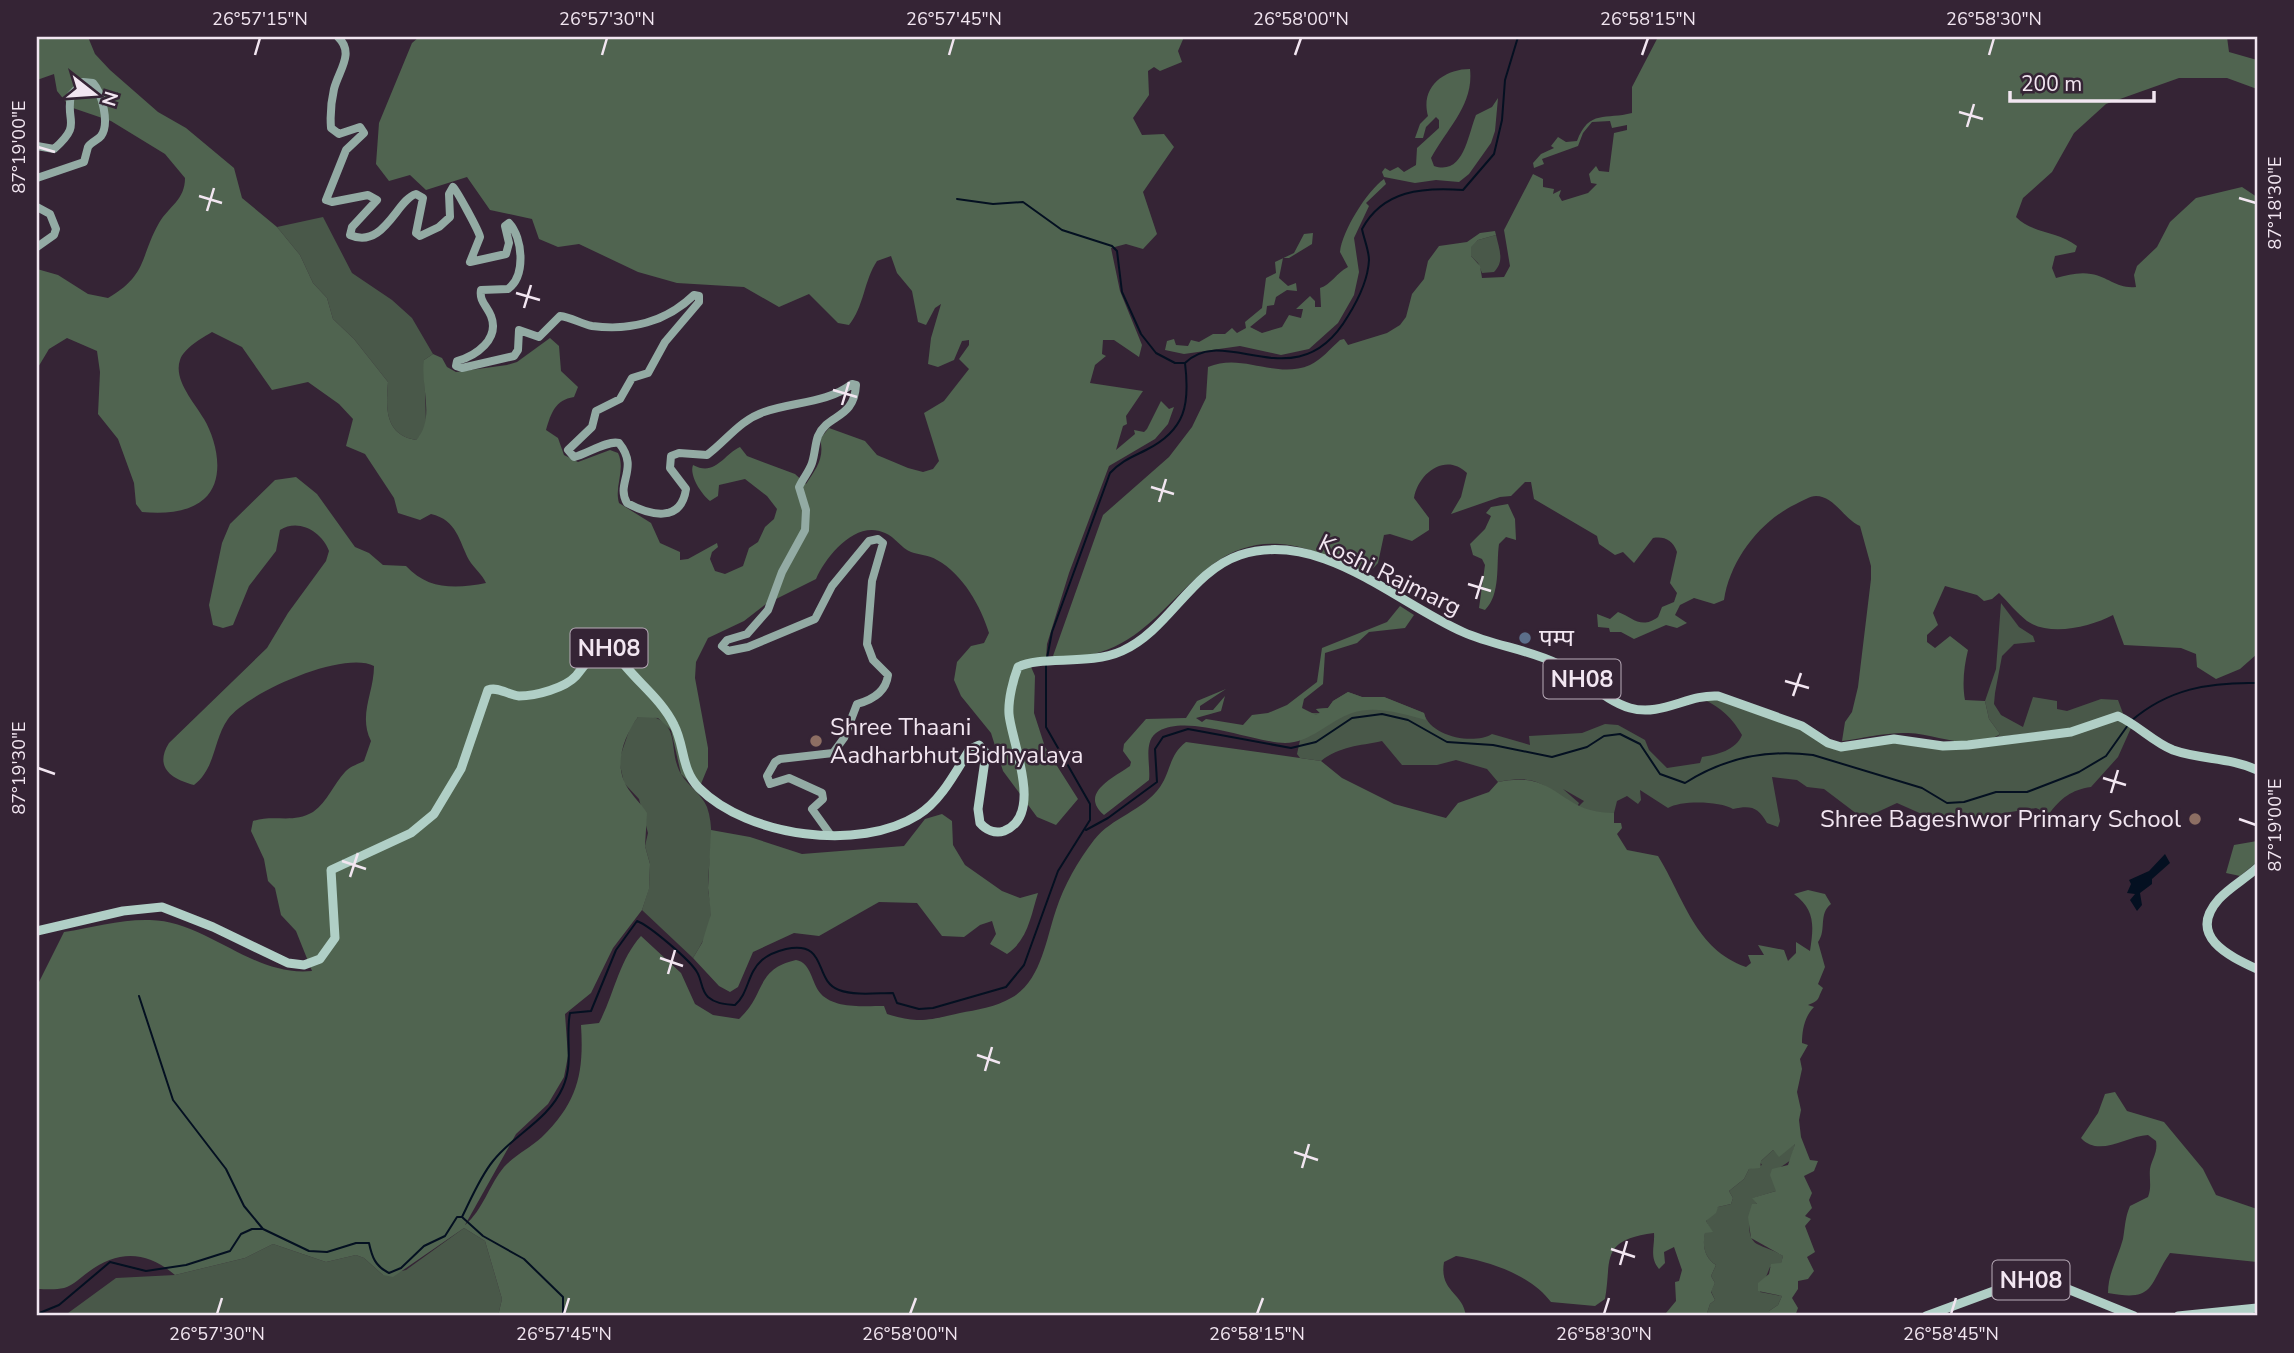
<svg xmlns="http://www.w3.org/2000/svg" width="2294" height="1353" viewBox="0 0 2294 1353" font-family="'Nunito Sans','Noto Sans Devanagari',sans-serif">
<rect width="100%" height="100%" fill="#352435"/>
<path fill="#495849" d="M323,217L352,273L392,300L412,318L433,354L424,360L426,423L423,433L416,440C384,435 386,407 388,382L354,339L333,319L327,298L313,283L300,255L277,227Z
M1496,235C1499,249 1505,261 1494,272L1482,273L1478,263L1471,256L1470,247L1478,240Z
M2001,603L2019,627L2033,636L2035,642L2014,644L2002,656L1995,693L1994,704L2001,715L2023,727L2033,697L2057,701V709L2067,711L2101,699L2118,700L2124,716L2109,715L2074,728L1997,737L2000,734L1989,719L1985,701L1996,669Z
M1348,692L1362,697H1384L1424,713C1430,737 1474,745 1492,734L1530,745L1529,736L1582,733L1605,724L1618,725L1645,740L1649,750L1667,768L1700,763L1702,757C1717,755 1736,750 1742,735C1733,719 1721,707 1704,700H1727L1797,725L1828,747L1883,742L1925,745L2023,742L2119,718L2131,728L2118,757L2091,787C2071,790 2061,798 2049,814L2036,808L1942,823L1897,803L1869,816L1857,814L1824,789L1807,787L1797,780L1772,777L1780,821L1778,827L1767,823C1758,807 1751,805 1733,809C1720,801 1681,800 1668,808L1640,790L1641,800L1638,804L1627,796L1617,801L1614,813H1596L1578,807L1584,801L1563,789L1579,803L1577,807C1544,788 1541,773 1498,782L1487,769L1456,760L1437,765H1402L1382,741C1359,746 1340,746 1321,761L1300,758L1297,754L1306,713H1320L1316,709L1328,708L1333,701Z
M646,715C683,722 667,750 681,774C688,786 701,793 707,807C716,833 708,861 708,887C708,896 712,905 711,914C710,930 701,945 693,958L642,910L649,888L650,864L645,846L648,833L639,799L624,783L619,760L630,728L638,717Z
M1795,1144L1791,1160L1778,1169L1776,1191L1753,1198L1757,1204C1750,1212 1744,1237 1757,1244C1766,1249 1775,1250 1783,1256L1781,1264L1770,1267L1760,1292L1782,1296L1778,1305L1769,1311L1770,1316H1706L1710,1304L1715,1300L1711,1291L1715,1283L1711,1276L1716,1265C1704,1257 1702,1245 1705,1232H1712L1706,1221L1718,1207L1731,1204L1733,1198L1729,1191L1744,1179L1749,1169L1762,1165L1760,1162L1773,1150L1777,1154Z
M464,1228L485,1241L502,1299L498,1316H64L116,1278L175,1275L245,1258L273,1244L326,1262L356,1255L364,1258L383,1275L406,1270Z"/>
<path fill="#506450" d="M37,37H88L95,54L110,70L158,112L186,128L234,168L242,198L277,227L300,255L313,283L327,298L333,319L354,339L388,382C386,407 384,435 416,440C436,419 420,386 424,360L433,354L442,358L447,367L456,372L507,365L517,362L550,338L559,346L561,371L578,387L574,397C555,400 551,413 546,430L558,438L564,455L578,462L610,450L618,453C626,470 614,486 619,503L651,523L660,543L680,552V560L688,559L717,543L718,547L712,552L710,559L715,571L725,574L743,566L749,548L758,542L765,527L774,519L777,509L767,496L745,479L719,485L718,496L710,501C701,494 689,475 693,465C715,477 723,455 740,447L747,456L795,474L806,484C816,469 825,458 820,439L829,428L865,441L877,455L908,468L923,472L933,469L939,461L924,413L944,401L969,369L959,359L969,345V340L962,341L954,360L938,367L928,364L931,338L941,304L935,308L926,325L918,322L912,291L897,273L891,256L877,261C864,280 864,307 849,325L838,323L809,294L779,307L744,287L677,283L638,272L579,244L558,247L539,239L532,219L490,210L467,177L426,190L410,175L389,181L376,164L379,123L412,43L419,37H1184L1178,51L1182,62L1160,71L1154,67L1148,71L1149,95L1133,118L1142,135L1164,134L1174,147L1143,192L1157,234L1143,249L1126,244L1111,248L1120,291L1142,345L1139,357L1114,340H1103L1102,354L1106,356L1095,365L1090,383L1143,391L1126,416L1127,424L1123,426L1116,450L1135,434L1134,430L1144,432L1147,429L1161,401L1169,409L1174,407L1168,424L1155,439L1109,466L1069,573L1047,644L1046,659L1028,660L1035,676L1034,713L1045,747L1078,799L1056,825L1037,817L1003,771L991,733L961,696L954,680L957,662L971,646L984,643L989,633C981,607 963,574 937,560C929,555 919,555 911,552C901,548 895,537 885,533C856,519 826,556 816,579L766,604L744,621L708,638L696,662L695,678L708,748V767L698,791L681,774L671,730L658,718L638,717C625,735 615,760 624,781C628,792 641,803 647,813L645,846L650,864L649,889L642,910L613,948L591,993L565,1014L568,1056L564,1077L548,1104L516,1134L465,1225C483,1210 489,1185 504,1167C515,1155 530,1148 542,1137C578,1102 584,1073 581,1025L599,1023C614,995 619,960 641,936L681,973L695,1004L713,1015L739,1019C766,995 755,969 796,960C812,963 811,983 821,994C835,1009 865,1006 884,1006L887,1014C919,1024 929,1020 960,1013C976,1010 996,1007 1011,998C1041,982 1046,939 1056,910C1064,885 1078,861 1094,840C1112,817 1143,811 1160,787C1171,771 1169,755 1186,742L1321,761L1342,778L1394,804L1446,818L1458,803L1489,792L1498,782C1559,769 1558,814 1614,813V823H1621L1622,828L1617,834L1627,850L1658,856C1684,898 1695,949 1746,967L1751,963L1748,955H1764L1758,945L1784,950L1788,961L1796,953V942L1810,951C1814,925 1815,910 1794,894L1808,890L1825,894L1831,904C1818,914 1827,930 1818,942L1825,967L1818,984L1823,988C1817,999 1821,1000 1808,1005L1814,1007C1805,1016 1802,1029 1802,1043L1808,1045L1800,1059L1802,1069L1797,1092L1801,1110L1799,1120L1801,1137L1810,1160L1818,1161L1814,1171L1804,1176L1812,1193L1809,1200L1812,1208L1805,1216L1811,1219L1805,1226L1815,1252L1807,1257L1814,1271L1808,1279L1798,1281V1289L1792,1298L1798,1308L1795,1316H1770L1769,1311L1778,1305L1782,1296L1758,1291V1283L1769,1274L1771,1264L1781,1263L1783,1256L1751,1238L1748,1217L1752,1204H1757L1752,1198L1776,1191L1770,1175L1772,1169L1788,1165L1795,1144L1779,1157L1773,1150L1761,1161L1760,1168L1749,1169L1744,1179L1729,1191L1733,1198L1731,1204L1718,1207L1716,1213L1706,1221L1713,1232L1705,1233C1702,1246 1705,1258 1716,1265L1711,1276L1715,1283L1711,1292L1715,1300L1710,1304L1706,1316H1667L1666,1313L1676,1301L1675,1282L1679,1281L1682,1270L1674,1247L1664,1252L1665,1263L1659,1269C1649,1257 1655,1246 1654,1233C1599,1240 1612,1260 1605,1299L1595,1306L1551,1302C1531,1275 1489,1261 1456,1256L1444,1262C1439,1292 1463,1292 1466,1316H498L502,1299L485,1241L464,1228L393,1277L383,1275L364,1258L356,1255L326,1262L273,1244L245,1258L175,1275C146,1250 117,1250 87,1273C80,1278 72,1286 64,1288C56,1290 45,1289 37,1289V986L64,932C91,928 122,919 150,920C207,921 252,977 312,971L296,931L281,915L275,888L268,881L264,859L251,831L253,821C274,814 293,824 313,812C328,801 333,785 345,772C349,767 358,764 364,761L371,741C358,715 374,693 374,666C344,650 248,692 228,719C213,740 216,768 194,785C171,779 154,767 169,743L267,648L288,613L326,561L329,551C322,532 299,518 280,530L276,551L249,586L233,625L223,628L213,625L209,605L222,543L230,524L275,480L296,477L317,494L355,547L369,553L383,565L406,566C428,590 456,589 486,583C482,574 474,568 469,560C459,541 457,520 431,514L420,520L398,513L394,498L365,454L346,446L353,419L339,404L308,382L272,390L242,347L212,332C202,338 184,348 180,360C173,380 195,403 204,419C217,441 226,480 204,499C188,513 163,514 142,512L136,504L134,483L118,439L98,414L100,372L97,351L67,338L49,349L37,369V269L58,275L88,294L108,298C148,275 140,256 159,223C169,206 185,200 185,178L165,154L111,121L70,107L57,91L54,74L37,80Z
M1658,37H2227L2229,52L2257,60V89L2227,78H2179L2106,104L2074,133L2052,172L2023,198L2016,217C2033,234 2058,231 2077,246L2075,252L2055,256L2052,268L2056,278C2068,275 2079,272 2091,274C2109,277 2117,289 2136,287L2134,275L2137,266L2157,247L2170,222L2196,198L2242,187L2257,197V654L2240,669L2216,679L2197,667L2196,654L2181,648L2124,645L2113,615C2090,627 2050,637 2027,621C2017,613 2008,602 1999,593L1992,599L1984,601L1977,595L1945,586L1933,613L1938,625L1927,635V642L1935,648L1950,636L1968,650C1964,666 1962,684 1965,700L1985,701L1989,719L2000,734C1971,753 1938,734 1908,733C1887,732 1864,738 1842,741L1845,722L1852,712L1858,687L1871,579V566L1860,526C1844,519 1834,496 1816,496C1810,496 1802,501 1796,504C1760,521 1730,560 1724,600L1714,604L1694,598L1680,605L1675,615L1687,623L1677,628L1666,625L1634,639L1621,632H1610L1609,628L1598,627L1597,614L1610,619L1618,612C1632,617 1641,630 1658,617L1662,607L1674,602L1677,593L1670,583L1677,552C1673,540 1664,536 1653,538L1634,563L1623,552L1615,555L1599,544L1597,536L1534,499L1531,482H1525L1511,496L1500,497L1451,514L1461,497L1467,473C1446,452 1418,473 1414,498L1429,518V530L1412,541L1390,534L1384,535L1378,563L1366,576C1338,562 1312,546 1280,544C1181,537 1165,669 1053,656L1103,515L1169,457L1192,427L1206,398L1208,367C1243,352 1275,380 1310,365C1321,360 1331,348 1340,340L1344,339L1348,345L1387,333L1400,325L1406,317L1412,294L1424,279L1428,261L1439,246L1467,242L1480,233L1495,231L1496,235L1478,240L1471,247V256L1480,266L1482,278L1504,277L1510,266L1504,230L1533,174L1543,179V187L1554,189L1553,194L1561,190L1559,196L1562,201L1588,193L1597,184L1591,183L1589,174L1596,166L1599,171L1609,172L1614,133L1627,130V125L1612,128L1610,121L1592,122L1583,133L1578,146L1542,159L1544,164L1534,168L1533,163L1541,154L1554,148L1551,146L1558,137L1566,142L1577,141C1589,109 1606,120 1632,113V87Z
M1470,69C1474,105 1447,128 1431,158L1434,166C1464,176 1468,134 1476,115L1492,107L1498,98L1495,131L1491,143L1469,174L1459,182L1436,180L1415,183L1384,177L1382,172L1385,168L1390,171L1398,167L1404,172L1416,165L1417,148L1439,128V120L1436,117L1426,127L1423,138H1415L1420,124L1428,116C1420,87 1444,69 1470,69Z
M1384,179L1386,184L1366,203L1369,206L1354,238L1359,272L1354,295L1338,323L1309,349L1281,355L1240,346L1184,354L1165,350L1167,341L1174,339L1176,345L1188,346L1191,340L1199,342L1213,334H1225L1232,328L1237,333L1246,328L1245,322L1262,308L1266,278L1276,273L1275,262L1294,253L1304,234L1313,233L1312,244L1289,258H1283L1279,278L1288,286L1296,283L1297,291L1287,290L1276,297L1274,305L1267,306L1266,314L1250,327L1262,333L1282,327L1289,315L1301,318L1303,309H1296L1310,296L1315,301V307H1321L1320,288C1331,285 1336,273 1348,267L1340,252C1342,231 1367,191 1384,179Z
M1508,504L1515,519L1516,540L1506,537L1499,544C1496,565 1501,594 1485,610L1479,608L1485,565L1482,559L1473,555L1470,544L1485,529L1491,516L1486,513L1491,507Z
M1400,606L1414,615L1405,628L1369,632L1357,643L1325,653L1323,684L1304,699L1302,708L1316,715L1320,713L1316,709L1328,708L1333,701L1348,692L1362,697H1384L1424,713L1426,720C1402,714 1376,705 1352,713C1329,721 1310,743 1285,743C1252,742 1189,714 1159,731C1142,740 1151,764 1149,780L1104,815C1078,793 1115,777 1130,766L1131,762L1123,751L1124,744L1146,719L1186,718L1197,701L1226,689L1200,706V710H1213L1225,696L1221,711L1196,718L1202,722L1206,719L1243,725L1252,715L1268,713L1287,705L1317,682L1322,648L1387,622Z
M942,814L952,821L953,845L965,865L1002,891L1020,898L1038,893C1031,915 1028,940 1007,954L990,944L996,934L992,921L980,925L964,937L942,936L917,903L879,902L819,936L794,933L753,952L738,987L730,992L719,986L693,958L702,943L711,914L708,888L711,830L750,837L802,854L904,846L925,819Z
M2257,841V862L2240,876L2226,873L2234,845Z
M2115,1092L2127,1111L2164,1122L2203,1169L2216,1195L2257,1209V1262L2170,1253C2148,1285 2156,1302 2108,1293C2108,1273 2118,1258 2123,1239C2125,1228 2125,1217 2130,1206L2148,1197C2152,1187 2149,1179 2150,1169C2152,1158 2158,1153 2156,1141L2148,1135C2126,1136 2099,1158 2081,1138L2098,1113L2105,1094Z"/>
<path fill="#041021" d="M2165,854L2170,863L2152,879V884L2140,893L2142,905L2137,911L2130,900L2135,894L2127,893L2131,884L2129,880L2149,871Z"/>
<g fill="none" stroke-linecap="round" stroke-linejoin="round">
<path stroke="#041021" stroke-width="2" d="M957,199L993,204L1023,202L1062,230L1112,246L1117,251L1122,292L1141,334L1156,353L1175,363H1185C1225,322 1297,403 1348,316C1358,300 1368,280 1369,260C1369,251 1364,239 1362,229C1383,190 1423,187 1463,190L1494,154L1502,120L1505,80L1518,37
M1047,658L1052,632L1110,473C1121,461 1132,457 1146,450C1186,430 1190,404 1185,363
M2131,721C2168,689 2209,682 2257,683
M1086,830L1108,818L1157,782L1155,749L1163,737L1188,729L1291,748L1316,742L1352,718L1382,714L1408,720L1447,742L1493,745L1552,757L1587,747L1604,736L1620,734L1640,744L1660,774L1685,783C1724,758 1766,749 1813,755L1922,788L1947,803L1964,802L1996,792H2027L2079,772L2106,756L2128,725
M139,996L173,1100L226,1169L244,1206L263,1229
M462,1217L483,1236L524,1259L563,1297V1316
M37,1314L59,1305L110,1262L146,1271L186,1265L230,1251L241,1234L252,1229H263L309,1251L327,1252L356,1243H369C372,1257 375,1266 389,1273L401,1268L424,1246L445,1236L457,1217H462C471,1199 480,1177 493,1161C514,1134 548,1121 563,1087C574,1062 565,1038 570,1013L591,1011L616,950L637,921C650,926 690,960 697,972C702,980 701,991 708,997C716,1004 725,1004 735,1005C749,993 747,973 762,960C769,954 778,951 786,949C829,940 813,981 839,990C855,996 877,993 893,993L897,1003L919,1009L933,1008L1006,987L1024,965L1058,871L1090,820V804L1046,727V663"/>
<path stroke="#93aba4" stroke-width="8" d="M338,37C355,53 339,70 334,89C331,102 330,115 331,128L339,134L360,127L364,133L346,150L326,200L332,202L368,195L377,200L352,227L350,235C384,250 397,199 416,194L423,198L416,233L420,236L439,227L450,217L449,194L453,187C456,189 479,231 480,237L470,262L506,254L509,243L505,226L509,223C523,238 526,276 508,289L481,290C479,301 487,306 491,316C500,339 476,356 457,361L456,366L462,368L514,356L518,350L519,330L539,337L560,316C571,317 581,324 592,326C630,331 666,322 694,295L699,296V302L665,342L648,373L632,378L620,399L596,411L592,427L568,450L574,457C587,454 607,440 619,443C640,469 615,483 627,503C649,515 681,524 686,489L670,468L671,456L679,453L707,455C726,441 740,420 764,412C792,402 828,403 852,384L856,385C854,420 828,413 818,436C815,444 815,454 812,463C809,472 803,478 799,487L806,510L805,530L782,572L768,610L747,634L727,640L722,646L728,651L748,647L815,619L832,586L869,541L878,539L883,543L872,581L867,644L873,660L888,675C886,692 872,700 857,704L844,738L833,753L780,759L775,762L767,776L770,784L789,778L822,793L823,799L812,809L830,834
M37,146L54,149C83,123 65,123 71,95L83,82L93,83C102,93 110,124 101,136C98,140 91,142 88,147L84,162L37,178
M37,207L50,214L56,229L54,235L37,247"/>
<path stroke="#b0cfc6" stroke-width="9" d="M2257,868C2245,879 2230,887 2219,899C2186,936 2229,956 2257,969
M37,931L123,911L162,907L213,927L288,963L304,965L320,959L335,938L331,870L411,833L434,814L461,769L488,690C498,686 508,695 519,696C536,696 565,688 576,676C585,665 590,656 603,648L614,651C631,678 660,696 674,725C685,746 681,770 699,788C748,837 860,852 918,815C941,801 956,771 970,749L979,745L986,753L978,809L980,823C986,830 995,834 1004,831C1045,815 1011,741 1009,714C1008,700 1013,680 1018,667C1041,655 1089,666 1122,651C1169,630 1190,572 1240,555C1320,529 1395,602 1463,632C1494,646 1528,649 1558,664C1584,676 1603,700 1630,708C1661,717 1688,694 1718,696L1802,726L1828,743L1841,747L1894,739L1943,746L1968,745L2071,732L2118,716C2138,725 2153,742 2173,750C2201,760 2230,757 2257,770
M1926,1316L2010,1285L2043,1279L2134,1316
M2178,1316L2257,1308"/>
</g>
<path fill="none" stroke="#f2e6f1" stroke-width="2.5" d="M255,55L260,38M602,55L607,38M949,55L954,38M1295,55L1301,38M1642,55L1648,38M1989,55L1994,38M1959,112L1983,119M1967,127L1974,104M38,147L55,152M199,196L222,203M2239,198L2256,203M207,211L214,188M516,293L540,300M524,308L531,285M833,390L857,397M842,405L849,382M1151,487L1174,494M1159,502L1166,479M1468,584L1491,591M1476,599L1483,576M1785,681L1809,688M1793,696L1801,673M38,768L55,774M2103,778L2126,785M2111,793L2118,770M2239,819L2256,825M342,861L366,869M350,877L358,853M660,958L683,966M668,974L675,950M977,1055L1000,1063M985,1071L992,1047M1294,1152L1318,1160M1302,1168L1309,1144M1611,1249L1635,1257M1620,1265L1627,1241M217,1314L222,1298M564,1314L569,1298M910,1314L916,1298M1257,1314L1263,1298M1604,1314L1609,1298M1951,1314L1956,1298"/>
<circle fill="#5c6f8a" stroke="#352435" stroke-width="2.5" cx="1525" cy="638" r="7"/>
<g fill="#8d6e63" stroke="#352435" stroke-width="2.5">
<circle cx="816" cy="741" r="7"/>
<circle cx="2195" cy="819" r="7"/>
</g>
<g text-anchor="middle" stroke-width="5" stroke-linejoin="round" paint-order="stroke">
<g fill="#352435" stroke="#b9acb9" stroke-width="2">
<rect x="570.5" y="628.5" width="77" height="39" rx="5"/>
<rect x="1543.5" y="659.5" width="77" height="39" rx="5"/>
<rect x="1992.5" y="1260.5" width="77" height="39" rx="5"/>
</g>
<g font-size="23" font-weight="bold" fill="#f2e6f1">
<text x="609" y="656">NH08</text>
<text x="1582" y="687">NH08</text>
<text x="2031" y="1288">NH08</text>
</g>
<g font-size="24" fill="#f2e6f1" stroke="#352435">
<text transform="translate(1390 575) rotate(26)" y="8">Koshi Rajmarg</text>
</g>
<g font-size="24" fill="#f2e6f1" stroke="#352435" text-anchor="start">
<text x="1539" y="646">पम्प</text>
<text x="830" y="735">Shree Thaani<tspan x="830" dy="28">Aadharbhut Bidhyalaya</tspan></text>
<text x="2181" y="827" text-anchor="end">Shree Bageshwor Primary School</text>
</g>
</g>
<rect width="2294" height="1353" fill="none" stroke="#352435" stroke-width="77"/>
<g transform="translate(94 94) rotate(107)" stroke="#352435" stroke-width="5" paint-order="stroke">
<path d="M0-5L12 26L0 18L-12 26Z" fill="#f2e6f1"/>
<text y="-10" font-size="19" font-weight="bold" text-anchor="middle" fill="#f2e6f1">N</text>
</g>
<path d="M2010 91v10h144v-10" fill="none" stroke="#f2e6f1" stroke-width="3.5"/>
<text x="2021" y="91" font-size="21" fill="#f2e6f1" stroke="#352435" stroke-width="5" paint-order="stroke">200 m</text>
<rect x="38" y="38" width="2218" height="1276" fill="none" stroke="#f2e6f1" stroke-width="2.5"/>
<g font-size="18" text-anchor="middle" fill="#f2e6f1">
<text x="260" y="25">26°57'15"N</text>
<text x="607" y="25">26°57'30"N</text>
<text x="954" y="25">26°57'45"N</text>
<text x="1301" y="25">26°58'00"N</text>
<text x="1648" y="25">26°58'15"N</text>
<text x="1994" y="25">26°58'30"N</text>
<text transform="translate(19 147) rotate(-90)" y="6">87°19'00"E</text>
<text transform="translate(2275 203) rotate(-90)" y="6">87°18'30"E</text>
<text transform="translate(19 768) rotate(-90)" y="6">87°19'30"E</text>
<text transform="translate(2275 825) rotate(-90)" y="6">87°19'00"E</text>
<text x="217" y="1340">26°57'30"N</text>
<text x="564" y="1340">26°57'45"N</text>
<text x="910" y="1340">26°58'00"N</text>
<text x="1257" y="1340">26°58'15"N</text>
<text x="1604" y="1340">26°58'30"N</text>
<text x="1951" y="1340">26°58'45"N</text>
</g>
</svg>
